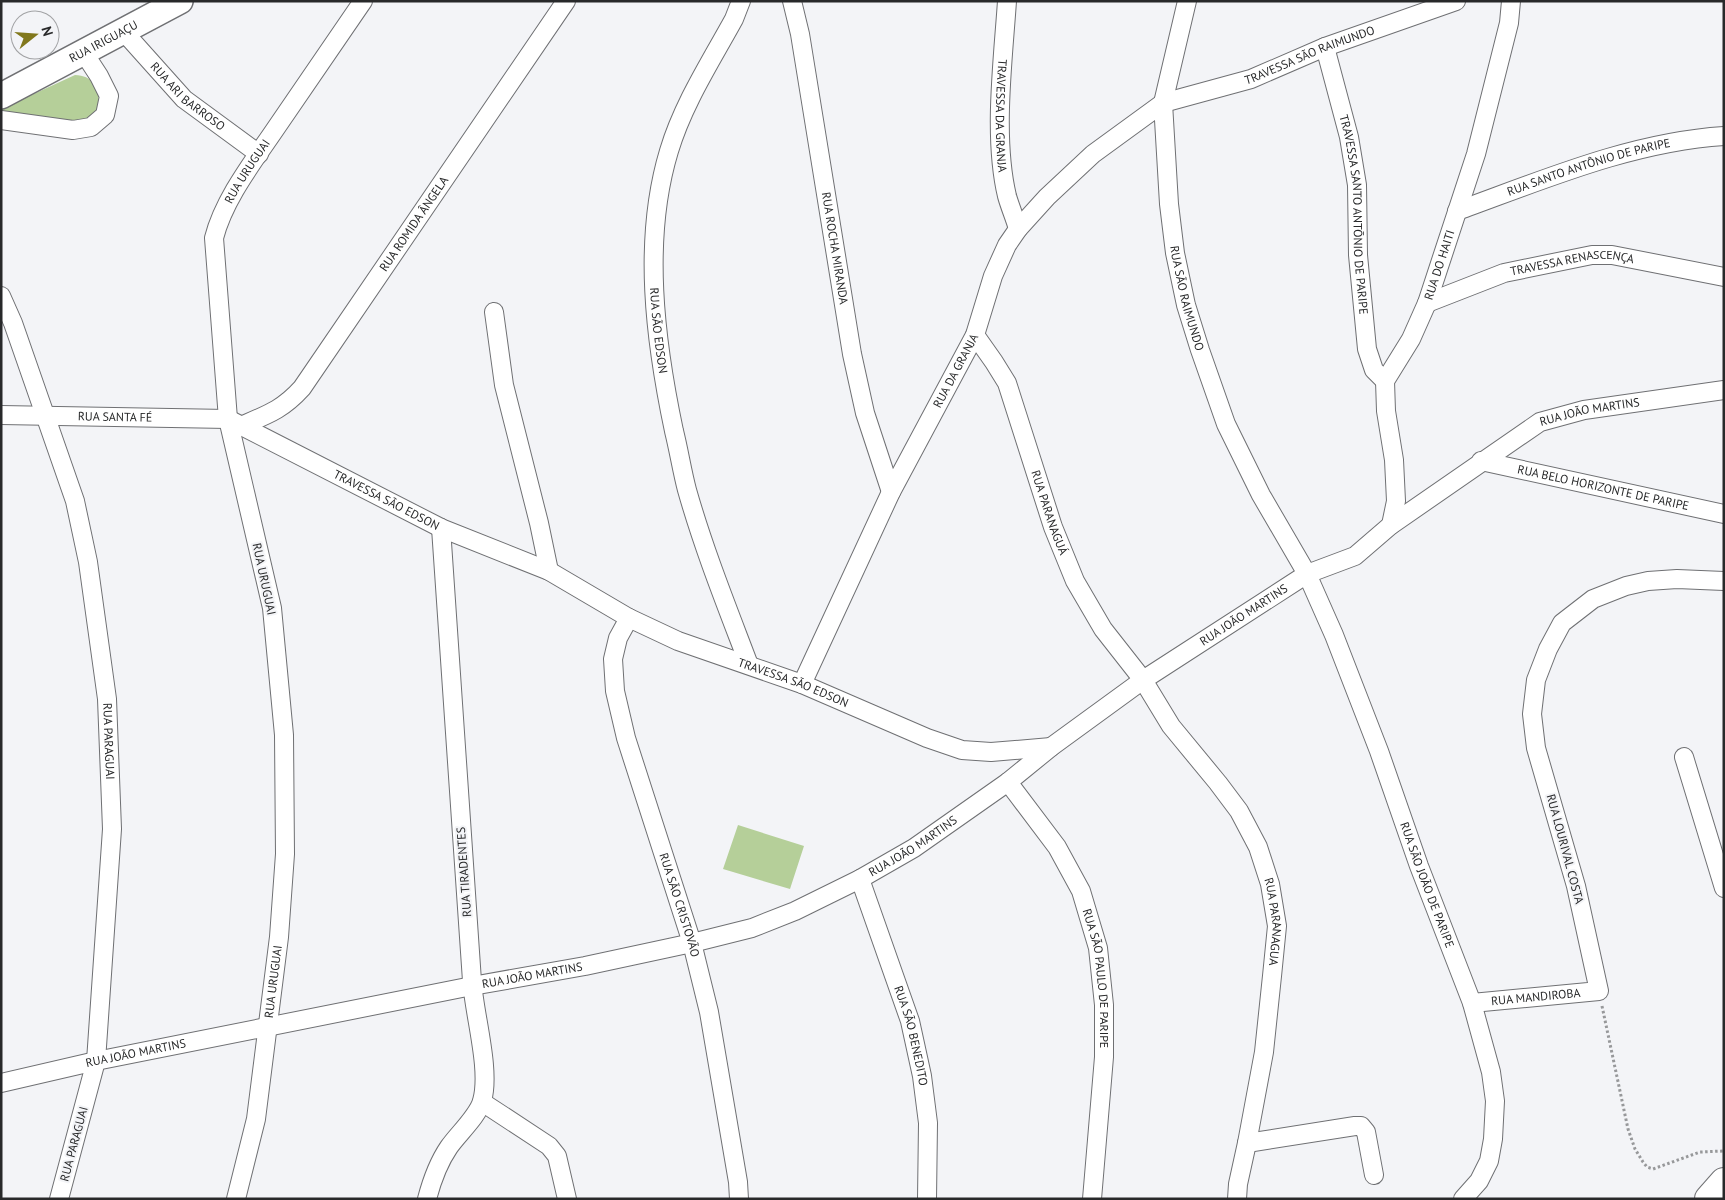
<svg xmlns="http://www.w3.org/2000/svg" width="1725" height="1200" viewBox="0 0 1725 1200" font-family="'PT Sans',sans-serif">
<rect width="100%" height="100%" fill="#f3f4f7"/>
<path fill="#b5cf99" d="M75,75C96,76 101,91 98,109L84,121L1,115V109Z
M738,825L804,846L790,889L723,869Z"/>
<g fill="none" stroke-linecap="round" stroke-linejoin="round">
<g stroke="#6f7073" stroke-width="20">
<g id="street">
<path id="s1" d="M741,1L734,19C711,61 683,104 669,151C642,240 655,341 674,431C679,451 682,471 687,490C704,550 727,607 749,665"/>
<path id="s2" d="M792,1L800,34L852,354L865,413L891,492"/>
<path id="s3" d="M1007,1C1003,61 993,137 1007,196C1010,207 1015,218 1018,229"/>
<path id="s4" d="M1187,1L1163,103L1169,204L1175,253L1186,305L1200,350L1226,424L1261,495L1307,574L1334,635L1379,751L1419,866L1472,1003L1491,1072L1495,1101L1493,1139L1489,1161L1479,1181L1463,1199"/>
<path id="s5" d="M124,32L184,99L259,154"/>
<path id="s6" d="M1325,47L1349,137L1357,185L1358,255L1367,349L1374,370L1385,381"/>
<path d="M1,120L73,130L91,127L105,115L109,96L99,76L84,53"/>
<path id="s7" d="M1457,211C1543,180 1631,142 1724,136"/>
<path id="s8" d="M1,296L13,323L75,501L88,562L107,699L112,829L96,1061L59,1199"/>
<path id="s9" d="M1427,303L1504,273L1592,255H1612L1724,277"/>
<path d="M494,312L504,385L539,523L549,571"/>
<path id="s10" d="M975,335L994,362L1007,383L1053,527L1075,581L1103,629L1143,680L1171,726L1218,783L1239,811L1258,847L1270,884L1277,926L1272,976L1264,1052L1247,1143L1238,1184L1237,1199"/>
<path id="s11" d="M1,415L228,419L441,528L549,571L629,618L678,641L802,684L927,738L962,750L991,752L1051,747"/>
<path id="s12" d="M243,425C269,414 283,409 302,388L566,1"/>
<path id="s13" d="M1481,461L1724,514"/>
<path id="s14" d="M1391,525L1396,501L1394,460L1386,411L1385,381L1411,339L1427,303L1476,154L1509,23L1511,1"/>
<path id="s15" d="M629,618L618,638L613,659L615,691L626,738L692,943L709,1012L738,1182L739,1199"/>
<path id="s16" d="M802,684L891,492L975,335L993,276L1007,245L1018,229L1047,197L1093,154L1163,103L1251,79L1325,47L1456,1"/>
<path d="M1684,757L1724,888"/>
<path id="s17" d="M1008,782L1057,847L1081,891L1098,948L1104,1005V1057L1092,1199"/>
<path id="s18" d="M860,879L910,1021L922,1076L928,1123L927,1199"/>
<path id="s19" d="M1472,1003L1599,991L1576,886L1536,748L1532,714L1536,680L1548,649L1562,623L1593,599L1626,586L1648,581L1677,579L1724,581"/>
<path id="s20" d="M1,1083L96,1061L472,986L585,966L692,943L752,928L795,911L860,879L914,848L1008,782L1051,747L1143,680L1307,574L1355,556L1391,525L1540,422L1584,410L1724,390"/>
<path d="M482,1102L549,1146L557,1156L567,1199"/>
<path d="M1247,1143L1355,1126H1361L1366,1132L1374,1175"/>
<path id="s21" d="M236,1199L256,1119L279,937L285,854L284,735L272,608L228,419L214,238C224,199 253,162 276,128C305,86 334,44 363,1"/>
<path d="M427,1199C432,1180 438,1163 449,1147C458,1134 478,1116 482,1101C491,1070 474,1014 472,981C461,830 451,679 441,528"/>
</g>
</g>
<g stroke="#6f7073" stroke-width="28">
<g id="secondary">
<path id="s22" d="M1,96L180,1"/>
</g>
</g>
<g stroke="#6f7073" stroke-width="30">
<path id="primary" d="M1709,1199L1724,1182"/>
</g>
<path stroke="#97989a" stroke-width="3" stroke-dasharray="2.5 2.5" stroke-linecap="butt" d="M1602,1006L1628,1129L1635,1149L1643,1162L1647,1167L1653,1169L1700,1152L1724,1151"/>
<use href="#street" stroke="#fff" stroke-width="18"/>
<use href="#secondary" stroke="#fff" stroke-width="25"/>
<use href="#primary" stroke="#fff" stroke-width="28"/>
</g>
<g text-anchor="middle" stroke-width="4" stroke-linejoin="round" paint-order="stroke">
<g font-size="12" fill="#28292a" stroke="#f3f4f7">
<text dy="4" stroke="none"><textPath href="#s22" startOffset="116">RUA IRIGUAÇU</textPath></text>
<text dy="4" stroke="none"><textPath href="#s16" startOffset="852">TRAVESSA SÃO RAIMUNDO</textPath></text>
<text dy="4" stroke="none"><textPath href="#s5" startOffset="91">RUA ARI BARROSO</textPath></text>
<text dy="4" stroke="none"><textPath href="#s3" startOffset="115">TRAVESSA DA GRANJA</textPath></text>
<text dy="4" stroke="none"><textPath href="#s7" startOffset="139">RUA SANTO ANTÔNIO DE PARIPE</textPath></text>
<text dy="4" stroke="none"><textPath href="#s21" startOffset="1046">RUA URUGUAI</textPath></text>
<text dy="4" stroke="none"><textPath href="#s6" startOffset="171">TRAVESSA SANTO ANTŌNIO DE PARIPE</textPath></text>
<text dy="4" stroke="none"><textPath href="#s12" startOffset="269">RUA ROMIDA ÂNGELA</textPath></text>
<text dy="4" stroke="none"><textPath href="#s2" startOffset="251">RUA ROCHA MIRANDA</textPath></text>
<text dy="4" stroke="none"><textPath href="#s14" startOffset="274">RUA DO HAITI</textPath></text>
<text dy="4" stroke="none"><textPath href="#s9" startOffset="152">TRAVESSA RENASCENÇA</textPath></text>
<text dy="4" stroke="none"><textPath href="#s4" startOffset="302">RUA SÃO RAIMUNDO</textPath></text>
<text dy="4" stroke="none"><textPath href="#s1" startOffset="348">RUA SÃO EDSON</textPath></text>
<text dy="4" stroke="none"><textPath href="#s16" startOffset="349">RUA DA GRANJA</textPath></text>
<text dy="4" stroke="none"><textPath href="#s20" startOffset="1758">RUA JOÃO MARTINS</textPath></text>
<text dy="4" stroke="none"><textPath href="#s11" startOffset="114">RUA SANTA FÉ</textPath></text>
<text dy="4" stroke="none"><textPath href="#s13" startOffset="125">RUA BELO HORIZONTE DE PARIPE</textPath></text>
<text dy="4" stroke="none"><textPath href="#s11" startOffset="405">TRAVESSA SÃO EDSON</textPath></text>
<text dy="4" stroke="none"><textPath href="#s10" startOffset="194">RUA PARANAGUÁ</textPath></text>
<text transform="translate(264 579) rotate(78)" y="4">RUA URUGUAI</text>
<text dy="4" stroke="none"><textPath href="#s20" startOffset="1352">RUA JOÃO MARTINS</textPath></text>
<text dy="4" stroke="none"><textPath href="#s11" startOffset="852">TRAVESSA SÃO EDSON</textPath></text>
<text dy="4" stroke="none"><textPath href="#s8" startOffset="461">RUA PARAGUAI</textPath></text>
<text dy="4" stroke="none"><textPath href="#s20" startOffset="948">RUA JOÃO MARTINS</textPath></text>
<text transform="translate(1565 849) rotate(75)" y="4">RUA LOURIVAL COSTA</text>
<text transform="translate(464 872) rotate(-94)" y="4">RUA TIRADENTES</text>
<text dy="4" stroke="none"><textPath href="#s4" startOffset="938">RUA SÃO JOÃO DE PARIPE</textPath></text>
<text dy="4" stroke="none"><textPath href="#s15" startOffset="300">RUA SÃO CRISTOVÃO</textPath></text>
<text dy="4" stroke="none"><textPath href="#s10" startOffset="668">RUA PARANAGUA</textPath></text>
<text dy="4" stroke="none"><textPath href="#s20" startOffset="542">RUA JOÃO MARTINS</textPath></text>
<text dy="4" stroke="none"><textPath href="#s17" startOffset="221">RUA SÃO PAULO DE PARIPE</textPath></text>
<text dy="4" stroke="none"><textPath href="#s21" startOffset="221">RUA URUGUAI</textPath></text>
<text dy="4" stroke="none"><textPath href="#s19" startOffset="64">RUA MANDIROBA</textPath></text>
<text dy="4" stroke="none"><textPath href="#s18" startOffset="165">RUA SÃO BENEDITO</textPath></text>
<text dy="4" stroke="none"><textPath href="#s20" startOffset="138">RUA JOÃO MARTINS</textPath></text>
<text transform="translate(74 1144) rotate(-75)" y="4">RUA PARAGUAI</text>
</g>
</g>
<rect width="1725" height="1200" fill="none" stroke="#28292a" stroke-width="5"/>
<g transform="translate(35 35) rotate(73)"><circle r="24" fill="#f3f4f7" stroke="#a2a3a5"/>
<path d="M0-4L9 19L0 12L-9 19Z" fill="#81781c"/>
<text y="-8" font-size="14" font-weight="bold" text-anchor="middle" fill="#28292a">N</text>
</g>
</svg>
